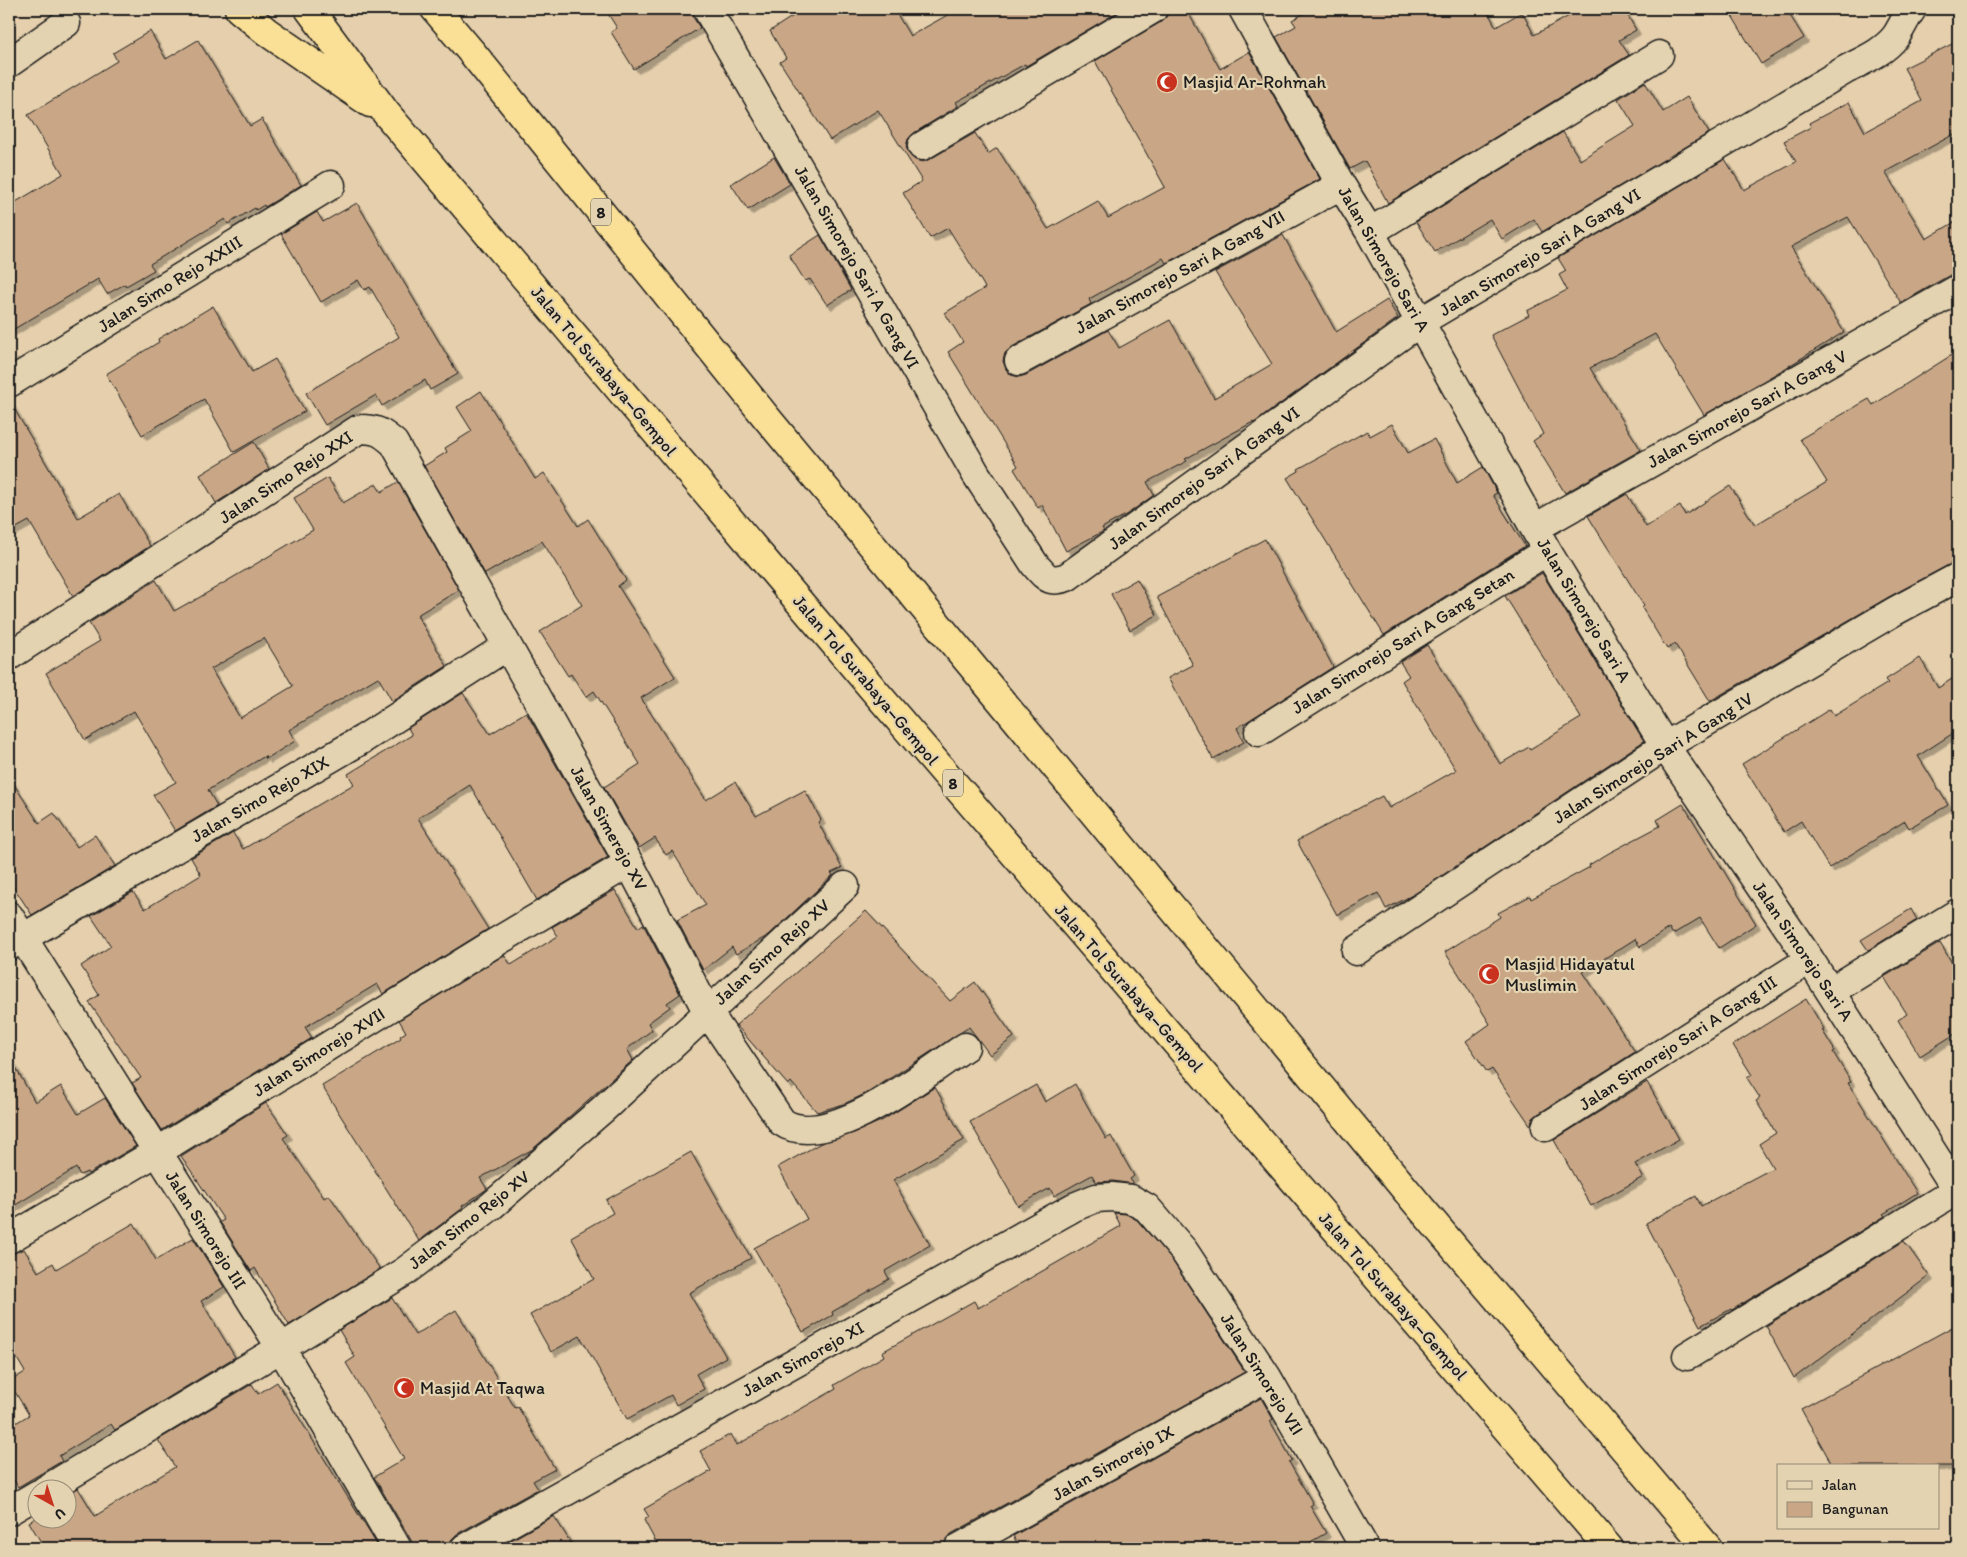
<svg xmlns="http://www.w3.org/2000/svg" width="1967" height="1557" viewBox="0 0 1967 1557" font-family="Itim,sans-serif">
<defs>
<filter id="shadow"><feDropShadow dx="4.5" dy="4.5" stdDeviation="0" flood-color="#0004"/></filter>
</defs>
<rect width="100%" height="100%" fill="#e5cfac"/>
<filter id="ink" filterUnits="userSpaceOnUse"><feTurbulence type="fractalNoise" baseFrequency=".02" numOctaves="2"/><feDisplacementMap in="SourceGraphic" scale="10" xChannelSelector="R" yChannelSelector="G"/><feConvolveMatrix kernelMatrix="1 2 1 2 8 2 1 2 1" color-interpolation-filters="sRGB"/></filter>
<g filter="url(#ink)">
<path fill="#c9a786" stroke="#1c1c1c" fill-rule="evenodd" filter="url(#shadow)" d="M605,9H691L693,17L700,28L634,69L611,32L617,28Z
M804,9H894L910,36L958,9H1123L1026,66L1025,64L956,102L958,106L914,133L908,139L906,147L909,154L915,160L923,162L930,159L975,133L988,154L997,148L1048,229L1098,201L1108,218L1165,187L1095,61L1161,22L1167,16L1169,9H1186L1220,69L1249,52L1320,179L1166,263L1163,258L1089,299L1091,304L1012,347L1005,353L1003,361L1006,369L1011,375L1019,377L1026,375L1108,330L1119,348L1170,320L1214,398L1272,364L1215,272L1283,235L1336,332L1387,300L1398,318L1254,423L1253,422L1185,459L1187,461L1147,482L1154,495L1129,513L1102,528L1104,531L1066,551L1042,505L1038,508L1014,469L1018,466L948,352L963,342L945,313L985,288L983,284L948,228L930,238L903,193L922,181L878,110L830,140L780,62L786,58L770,31Z
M1312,9H1486L1496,27L1522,12L1534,35L1582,9H1624L1636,30L1619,40L1629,55L1388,203L1365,161L1350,169L1276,37L1296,26L1292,20Z
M1728,9H1786L1804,38L1761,64Z
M150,31L166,59L198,40L250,126L262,119L301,185L265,207L264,205L256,210L255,208L228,224L225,219L150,264L154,270L126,286L125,284L107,294L98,279L9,332V206L63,174L28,115L117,61L113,53Z
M1958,41V132L1885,172L1926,239L1958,220V273L1950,275L1901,303L1848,217L1791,247L1844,332L1784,369L1704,415L1655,334L1590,368L1641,450L1565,493L1533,441L1543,434L1491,335L1529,315L1527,311L1567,290L1559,275L1566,271L1558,258L1725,159L1744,190L1796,162L1784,141L1811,127L1809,123L1849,102L1865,132L1922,101L1904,68Z
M1645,82L1663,112L1687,97L1709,133L1542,232L1534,219L1502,239L1490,219L1435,252L1416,222L1563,132L1580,160L1635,126L1618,99Z
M774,157L790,184L748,210L731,184Z
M357,203L458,374L430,390L425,380L382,406L376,395L325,425L306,393L399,337L370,287L364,290L358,280L321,302L281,234L317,212L323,222Z
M820,235L851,290L827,305L810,279L805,281L789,255Z
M213,306L252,372L275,359L305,411L234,452L204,399L142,435L106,374L159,342L158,339Z
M1958,351V560L1887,598L1710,701L1675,644L1667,649L1642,608L1644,606L1588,516L1627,494L1646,527L1680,506L1685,515L1730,486L1755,525L1827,482L1800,439L1869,399L1873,405Z
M481,391L535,479L544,473L578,526L588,519L626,580L618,586L675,677L641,698L706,800L735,782L756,816L805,790L821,820L818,822L842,868L831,873L833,875L769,935L736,954L732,947L703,970L677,920L706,905L672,851L666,855L655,838L639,848L604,787L640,764L594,691L586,697L571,674L568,676L540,632L582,605L542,541L485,574L424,466L447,452L445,448L472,431L457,407Z
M9,400L78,518L119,494L150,546L73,596L29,521L9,532Z
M1392,424L1408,453L1434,439L1457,483L1483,467L1497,493L1493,495L1525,546L1384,635L1287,478L1299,471L1298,469L1367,431L1370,436Z
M254,442L269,469L216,503L200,475Z
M328,478L343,503L376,484L381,492L398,482L459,590L417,615L447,666L392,701L378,677L289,730L295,741L266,759L265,756L208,790L217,806L175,831L153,795L176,782L134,711L85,740L46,673L100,641L89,623L156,580L174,611L190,602V603L313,530L294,498ZM264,638L293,686L240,718L211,669Z
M1265,539L1333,667L1237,728L1244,742L1213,759L1168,678L1193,665L1157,597Z
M1542,573L1644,741L1416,893L1386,909L1378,893L1337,915L1297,841L1382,796L1389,808L1456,770L1402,681L1409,676L1400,662L1427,645L1500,764L1529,747L1530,749L1581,718L1505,596Z
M1137,579L1157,615L1130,630L1111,594Z
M1920,658L1938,688L1958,675V730L1918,756L1948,805L1909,828L1905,821L1829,868L1801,821L1784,832L1742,764L1830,709L1834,716L1888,683L1885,680Z
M463,693L490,734L526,712L608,857L537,900L470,785L418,818L488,929L383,994L377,984L305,1027L312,1038L162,1130L132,1083L141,1078L89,1002L99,995L81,966L111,946L91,916L133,892L145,909L201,875L191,858L233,833L243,849L354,784L348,774L412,735L408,728Z
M9,777L39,823L54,813L77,847L95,835L115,866L32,915L9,880Z
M1683,804L1756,924L1719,948L1700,918L1673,934L1669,928L1640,947L1635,939L1583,972L1635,1052L1538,1114L1532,1119L1531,1126L1492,1069L1487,1072L1466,1041L1490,1024L1445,952L1500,917L1498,913L1530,896L1531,899L1590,867L1589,865L1609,853L1660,826L1657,820Z
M615,890L638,928L643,924L680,994L667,1003L670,1007L648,1023L652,1030L627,1049L633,1060L533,1149L480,1178L487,1189L462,1206L463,1208L419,1241L322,1086L401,1038L400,1036L406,1032L399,1020L504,955L511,965L558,936L552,927Z
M1911,909L1917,920L1868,950L1861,940Z
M866,911L950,1001L975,982L1014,1037L990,1055L969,1027L869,1092L844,1104L817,1112L791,1082L788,1085L736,1025Z
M1940,943L1958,973V1032L1920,1056L1898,1020L1907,1014L1884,977Z
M1806,999L1824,1029L1822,1030L1835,1051L1833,1052L1851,1082L1848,1083L1917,1193L1883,1214L1885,1216L1732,1310L1731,1309L1700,1326L1646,1223L1696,1196L1701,1206L1773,1168L1759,1144L1776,1133L1756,1101L1760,1098L1747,1078L1752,1075L1733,1045Z
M9,1056L35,1102L61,1086L78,1114L105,1098L136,1146L88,1174L87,1172L80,1175L76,1168L9,1209Z
M1647,1082L1679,1139L1635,1164L1643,1177L1591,1206L1554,1140Z
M1075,1084L1106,1139L1111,1136L1134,1176L1130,1179L1133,1184L1113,1181L1096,1182L1092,1175L1054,1196L1050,1188L1018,1206L970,1122L1036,1085L1045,1102Z
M935,1087L964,1140L893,1180L930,1245L885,1271L889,1279L832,1312L833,1315L803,1332L754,1248L807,1219L778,1167L821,1143L854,1133L883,1120Z
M266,1103L288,1135L283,1138L324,1198L329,1195L380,1269L289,1325L255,1268L251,1271L220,1222L224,1220L181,1156Z
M691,1152L751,1258L689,1293L726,1357L696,1374L704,1389L676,1405L671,1395L627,1419L580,1336L551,1352L530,1315L594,1279L571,1237L613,1213L606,1200Z
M1114,1213L1126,1214L1137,1220L1172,1260L1245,1372L951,1534L945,1543L936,1548H659L644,1520L649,1517L644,1509L711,1471L700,1451L731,1434L737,1445L836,1389L834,1385L884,1356L882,1352L974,1301L978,1308L1121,1226Z
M134,1223L156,1260L193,1238L224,1287L201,1301L235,1357L115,1430L111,1424L59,1456L62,1461L18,1487L9,1472V1427L29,1415L9,1382L25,1372L9,1345V1255L24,1249L38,1272L53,1263L56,1269Z
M1904,1241L1929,1276L1794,1378L1766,1326Z
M392,1298L415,1335L456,1310L515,1408L518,1407L555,1469L533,1481L538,1489L457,1534L451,1540L449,1548H413L411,1540L374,1477L404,1459L346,1363L355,1357L339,1330Z
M1958,1324V1466H1833L1801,1409Z
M277,1382L379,1548H42L44,1547L29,1522L36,1518L34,1514L38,1512V1520H68V1495L78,1488L95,1516L175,1467L158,1440L252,1384L258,1394Z
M1261,1398L1273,1419L1270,1421L1292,1460L1289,1462L1313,1504L1310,1506L1326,1533L1300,1548H1020L1013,1536Z
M554,1516L574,1548H497Z"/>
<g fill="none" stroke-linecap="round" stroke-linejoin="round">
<g stroke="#1c1c1c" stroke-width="31">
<path id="minor" d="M707,9L976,474L1035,565C1047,578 1049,583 1067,577L1420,322L1847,69C1864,60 1884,52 1896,36C1902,27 1906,17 1912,9
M1243,9L1341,185L1370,232L1547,551L1665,746L1810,960L1958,1192
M9,63L66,23
M922,146L1153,9
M1370,232L1659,55
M1019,361L1341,185
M9,383L331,185
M1535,528L1958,289
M9,656L359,429C377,429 381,432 394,443L629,863L707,1011L782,1122C826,1153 928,1072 965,1047
M1259,732L1547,551
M9,916L281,1348L397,1548
M9,946L363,739L507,646
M1356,951L1665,746L1895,611L1958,577
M1831,991L1958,913
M1546,1127L1793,970L1810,960
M9,1239L157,1152L493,944L629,863
M1687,1356L1957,1190
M45,1490L281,1348L404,1272L490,1207L603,1109L845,886
M9,1511L38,1494
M465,1548L1074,1207L1096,1198L1112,1197L1131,1199L1147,1208L1184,1251L1267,1377L1365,1548
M959,1548L1267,1377"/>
</g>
<g stroke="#1c1c1c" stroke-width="31">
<path id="motorway" d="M239,9L267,32L370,103
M309,9L386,113L873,689L1609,1548
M435,9L474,55L766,417L1415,1201L1708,1548"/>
</g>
<use href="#minor" stroke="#e4d3b0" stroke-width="28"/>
<use href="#motorway" stroke="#fadf96" stroke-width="28"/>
</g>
</g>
<defs>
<g id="mosque-disc" transform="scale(1.125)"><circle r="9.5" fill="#c8321e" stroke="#e4d3b0"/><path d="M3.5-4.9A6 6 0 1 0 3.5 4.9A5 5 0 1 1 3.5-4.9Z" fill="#fff"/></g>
</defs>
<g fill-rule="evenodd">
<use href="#mosque-disc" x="1167" y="82"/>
<use href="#mosque-disc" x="1489" y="974"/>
<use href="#mosque-disc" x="404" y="1388"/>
</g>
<g text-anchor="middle" stroke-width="4.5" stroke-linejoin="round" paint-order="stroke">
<g fill="#e4d3b0" stroke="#585348" stroke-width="1">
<rect x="591" y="198.5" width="20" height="27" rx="4"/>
<rect x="943" y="769.5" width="20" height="27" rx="4"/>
</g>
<g font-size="16" font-weight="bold" fill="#1c1c1c">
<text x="601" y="218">8</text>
<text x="953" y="789">8</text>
</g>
<g font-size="18" fill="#1c1c1c" stroke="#e4d3b0" text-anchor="start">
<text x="1183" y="88">Masjid Ar-Rohmah</text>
<text x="1505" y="970">Masjid Hidayatul<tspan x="1505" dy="21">Muslimin</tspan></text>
<text x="420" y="1394">Masjid At Taqwa</text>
</g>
<g font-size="18" fill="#1c1c1c" stroke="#e4d3b0">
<text transform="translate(1540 252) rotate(-31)" y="6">Jalan Simorejo Sari A Gang VI</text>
<text transform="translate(1384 259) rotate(60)" y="6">Jalan Simorejo Sari A</text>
<text transform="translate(857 267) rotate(60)" y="6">Jalan Simorejo Sari A Gang VI</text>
<text transform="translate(1180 272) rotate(-29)" y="6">Jalan Simorejo Sari A Gang VII</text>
<text transform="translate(170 284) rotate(-32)" y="6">Jalan Simo Rejo XXIII</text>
<text transform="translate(604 371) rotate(50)" y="6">Jalan Tol Surabaya–Gempol</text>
<text transform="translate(1747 409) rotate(-29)" y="6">Jalan Simorejo Sari A Gang V</text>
<text transform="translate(286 477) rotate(-33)" y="6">Jalan Simo Rejo XXI</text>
<text transform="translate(1204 478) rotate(-36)" y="6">Jalan Simorejo Sari A Gang VI</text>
<text transform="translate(1584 610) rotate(59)" y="6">Jalan Simorejo Sari A</text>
<text transform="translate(1403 641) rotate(-32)" y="6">Jalan Simorejo Sari A Gang Setan</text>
<text transform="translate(866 680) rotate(50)" y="6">Jalan Tol Surabaya–Gempol</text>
<text transform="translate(1653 758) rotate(-32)" y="6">Jalan Simorejo Sari A Gang IV</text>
<text transform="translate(260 799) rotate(-30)" y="6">Jalan Simo Rejo XIX</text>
<text transform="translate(609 828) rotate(61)" y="6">Jalan Simerejo XV</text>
<text transform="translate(1803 951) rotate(56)" y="6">Jalan Simorejo Sari A</text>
<text transform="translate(772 952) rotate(-42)" y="6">Jalan Simo Rejo XV</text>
<text transform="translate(1129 988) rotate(49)" y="6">Jalan Tol Surabaya–Gempol</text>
<text transform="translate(1678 1043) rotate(-33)" y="6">Jalan Simorejo Sari A Gang III</text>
<text transform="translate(319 1052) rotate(-32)" y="6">Jalan Simorejo XVII</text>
<text transform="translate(469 1220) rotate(-38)" y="6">Jalan Simo Rejo XV</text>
<text transform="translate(206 1230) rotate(58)" y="6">Jalan Simorejo III</text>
<text transform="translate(1393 1296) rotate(49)" y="6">Jalan Tol Surabaya–Gempol</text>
<text transform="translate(803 1359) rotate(-29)" y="6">Jalan Simorejo XI</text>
<text transform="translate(1262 1374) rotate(58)" y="6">Jalan Simorejo VII</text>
<text transform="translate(1113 1463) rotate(-29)" y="6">Jalan Simorejo IX</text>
</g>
</g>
<rect width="1967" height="1557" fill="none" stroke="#e4d3b0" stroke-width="30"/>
<rect x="15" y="15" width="1937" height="1527" fill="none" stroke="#1c1c1c" stroke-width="2" filter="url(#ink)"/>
<rect x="1777" y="1464" width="162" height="65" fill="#e4d3b0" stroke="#948a75"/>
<rect x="1787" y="1481" width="25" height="8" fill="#e4d3b0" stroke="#948a75"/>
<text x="1822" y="1490" font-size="15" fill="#1c1c1c">Jalan</text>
<rect x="1787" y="1502" width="25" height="15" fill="#c9a786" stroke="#948a75"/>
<text x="1822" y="1514" font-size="15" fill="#1c1c1c">Bangunan</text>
<g transform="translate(52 1504) rotate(141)"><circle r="24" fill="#e4d3b0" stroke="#948a75"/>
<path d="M0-4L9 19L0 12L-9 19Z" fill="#c8321e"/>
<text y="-8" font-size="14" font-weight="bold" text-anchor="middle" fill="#1c1c1c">U</text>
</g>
</svg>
